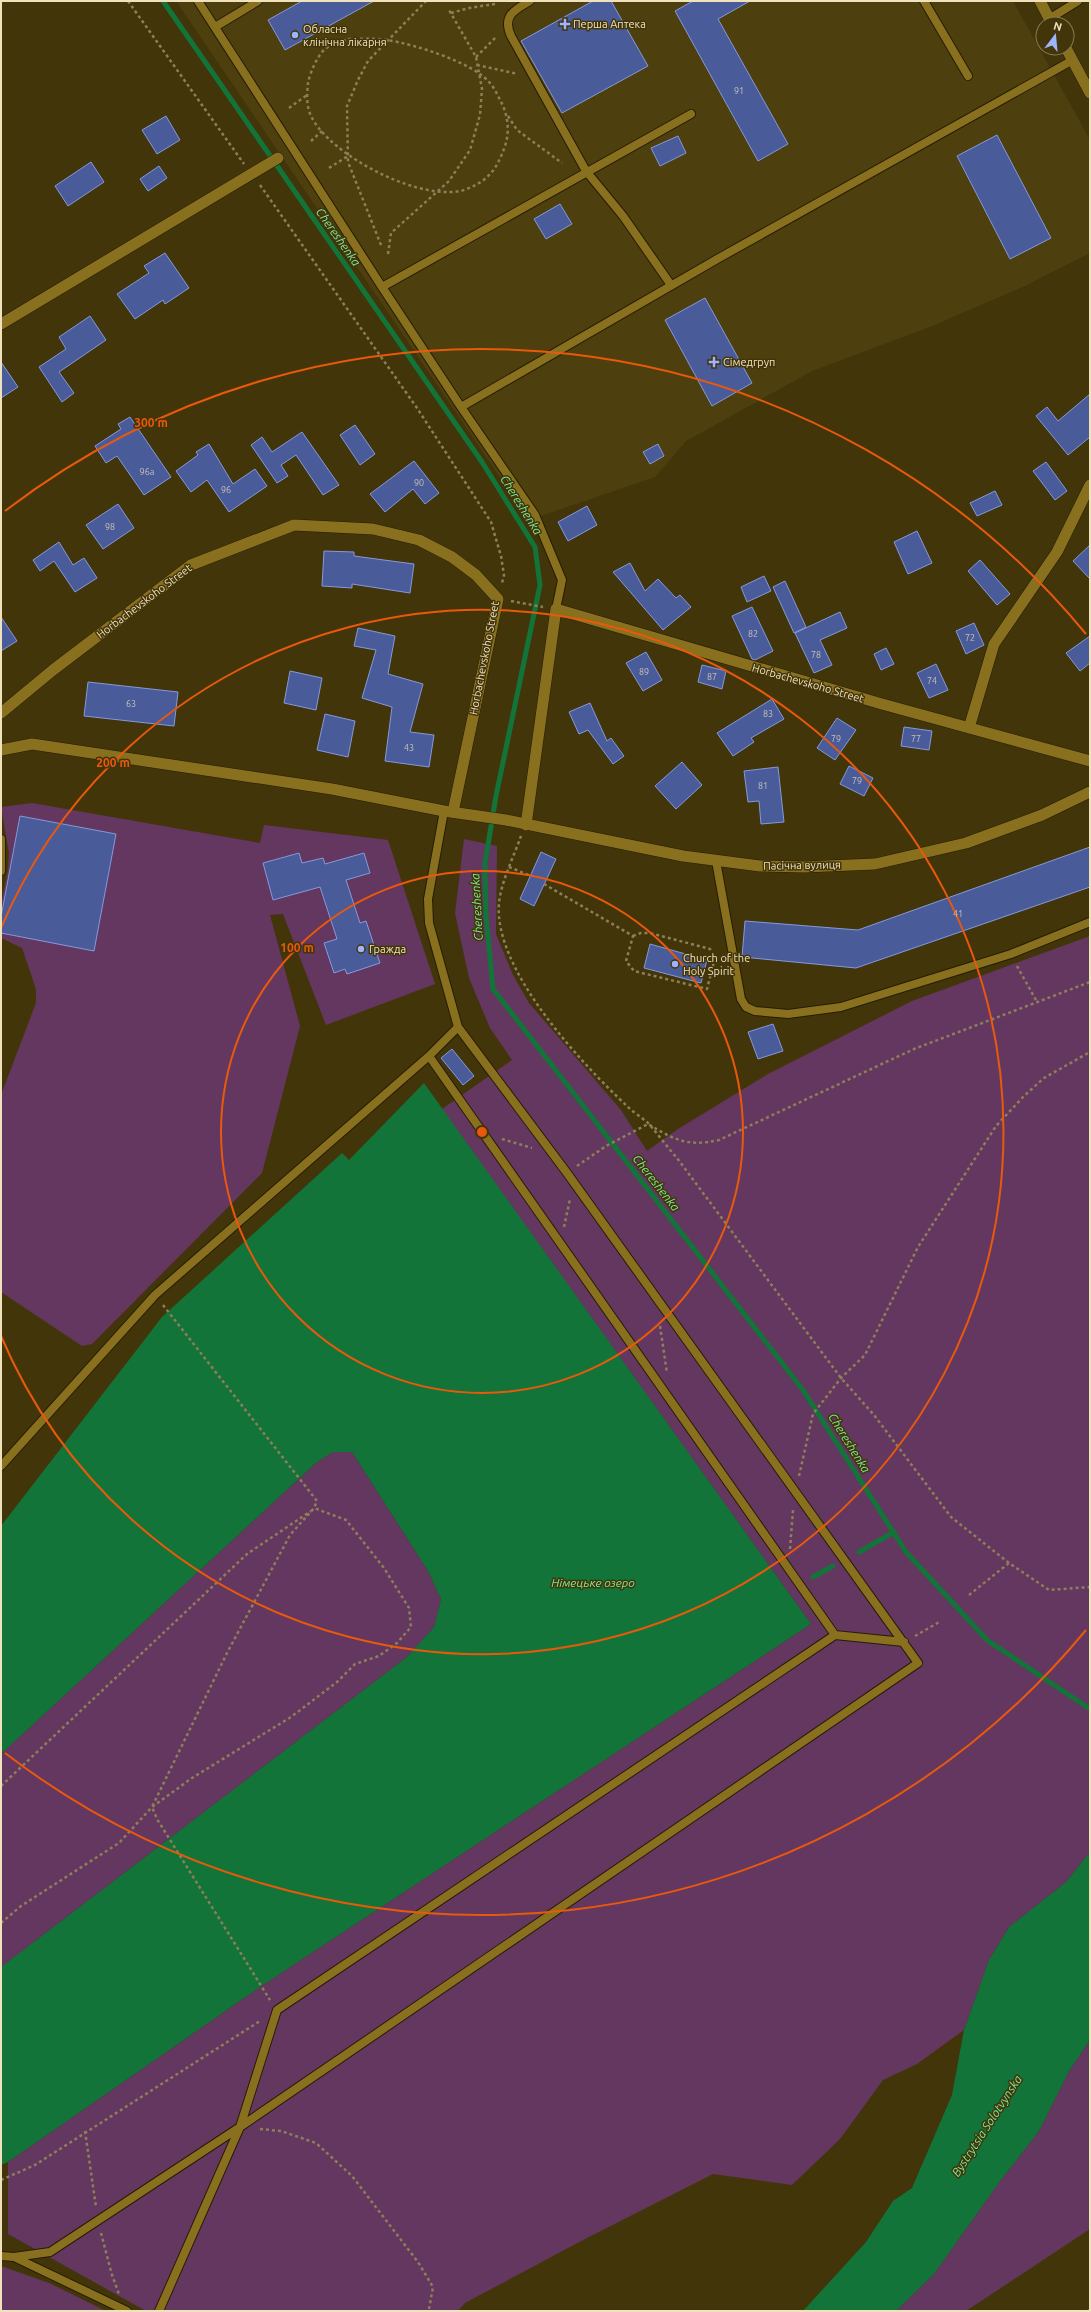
<svg xmlns="http://www.w3.org/2000/svg" width="1091" height="2312" viewBox="0 0 1091 2312" font-family="Ubuntu,sans-serif">
<rect width="100%" height="100%" fill="#43350a"/>
<path fill="#4e3f0e" d="M176,1H1013L1090,140V253L1025,286L932,326L812,371L686,441L655,477L529,520Z"/>
<path fill="#643760" d="M32,803L260,843L264,825L388,840L435,984L326,1025L283,914L270,915L300,1026L262,1173L92,1344L82,1346L1,1292V1095L36,1003V989L22,948L1,938V905L8,870L9,853L1,807Z
M464,839L497,846L496,934L513,975L529,1003L621,1110L647,1151L678,1129L768,1074L912,1001L1090,936V1852L1066,1882L1009,1927L989,1960L964,2030L917,2064L883,2080L840,2139L792,2185L713,2174L583,2240L465,2303L458,2311H146L8,2234V2162L260,1987L811,1624L442,1109L512,1060L490,1028L469,978L455,913Z
M333,1452H352L428,1571L441,1599L434,1627L407,1657L1,1967V1754L317,1462Z
M1090,2040V2229L966,2311H896L934,2274L998,2184L1039,2131L1069,2071Z
M1,2266L49,2283L106,2311H1Z"/>
<path fill="#137439" d="M424,1083L811,1624L260,1987L8,2162L1,2165V1967L407,1657L434,1627L441,1599L428,1571L352,1452H333L317,1462L1,1754V1526L162,1317L342,1153L349,1160Z
M1090,1852V2040L1069,2071L1039,2131L998,2184L934,2274L896,2311H803L866,2242L893,2201L912,2188L952,2095L964,2030L989,1960L1009,1927L1066,1882Z"/>
<g fill="none" stroke-linecap="round" stroke-linejoin="round">
<path stroke="#137439" stroke-width="5" d="M163,1L482,462L535,547L540,585L496,796L485,863L486,916L493,989L803,1390L906,1552L987,1640L1090,1709
M859,1552L894,1532
M813,1577L833,1566"/>
</g>
<path fill="#4a5b99" stroke="#8599dc" d="M302,1H374L285,50L268,20Z
M593,1H611L648,66L562,113L521,41Z
M693,1H750L718,19L788,144L758,161L675,11Z
M166,116L180,140L157,154L142,130Z
M997,135L1051,238L1010,259L957,156Z
M678,136L686,153L660,166L651,148Z
M91,162L104,182L68,206L55,186Z
M159,166L167,178L148,191L140,179Z
M560,204L572,224L546,239L534,219Z
M165,253L189,288L165,304L163,300L135,319L117,294L149,273L144,266Z
M705,298L752,383L712,406L665,320Z
M90,316L106,340L59,372L74,393L62,402L39,367L66,349L59,337Z
M1,362L18,387L1,398Z
M1090,394V437L1068,455L1036,416L1047,407L1058,421Z
M130,417L171,477L144,495L117,456L106,463L95,446L121,429L118,424Z
M355,425L375,454L360,465L340,435Z
M302,432L339,485L323,495L296,455L281,465L288,476L277,483L251,445L262,437L272,452Z
M209,444L233,484L255,469L267,486L229,512L207,480L191,492L176,471L198,455L196,452Z
M658,444L664,456L650,464L643,452Z
M414,461L439,493L425,504L413,489L385,512L370,494Z
M1046,462L1067,491L1055,500L1033,471Z
M995,491L1002,505L977,516L970,503Z
M118,504L134,528L103,549L86,525Z
M587,506L597,525L568,541L558,522Z
M917,531L932,563L908,574L894,542Z
M59,542L73,565L84,558L97,578L75,592L54,561L40,571L33,560Z
M1090,545V579L1073,561Z
M324,551L354,552V556L414,564L410,593L352,584V588L322,586Z
M980,560L1010,594L997,605L968,571Z
M630,563L645,591L658,579L676,598L680,595L691,607L663,630L613,572Z
M764,576L771,591L747,602L741,587Z
M785,581L806,627L794,633L773,587Z
M752,607L773,651L755,660L752,659L732,616Z
M840,612L847,628L820,640L832,665L814,673L795,633Z
M1,617L17,641L1,651Z
M974,623L984,645L966,654L956,631Z
M358,628L395,636L388,674L423,684L410,732L434,735L429,767L385,761L392,707L362,698L376,650L354,646Z
M1090,636V663L1080,671L1066,653Z
M886,648L894,664L881,670L874,654Z
M646,652L662,680L643,691L626,663Z
M936,664L948,690L929,698L917,673Z
M702,665L726,671L722,689L698,682Z
M290,671L322,678L316,710L284,703Z
M88,682L178,692L174,726L84,716Z
M772,699L784,719L751,738L754,742L733,756L717,733Z
M590,703L607,741L611,738L624,756L613,764L588,730L579,734L569,712Z
M325,714L355,721L348,757L317,750Z
M837,718L856,730L835,760L817,748Z
M904,727L932,731L929,750L901,746Z
M682,762L702,785L676,809L655,786Z
M849,766L873,778L864,796L840,784Z
M778,767L784,822L761,824L759,801L748,802L744,771Z
M20,816L116,834L94,951L1,933V917Z
M1090,847V887L856,968L742,957L745,921L858,930Z
M541,852L556,859L534,906L520,899Z
M299,853L302,863L323,858L325,864L364,853L370,873L346,880L360,923L366,921L380,963L347,974L345,969L334,973L324,943L337,939L320,887L273,900L263,863Z
M650,944L707,960L701,983L644,968Z
M773,1024L783,1051L758,1059L748,1032Z
M452,1049L474,1076L463,1085L441,1058Z"/>
<g fill="none" stroke-linecap="round" stroke-linejoin="round">
<g stroke="#251d05" stroke-width="10">
<path id="service" d="M198,1L382,287L461,407L719,258L1073,60
M530,1C514,10 502,16 511,36L586,171L623,216L671,285
M924,1L968,76
M1049,19L1078,1
M215,27L258,1
M382,287L691,114
M461,407L535,515L562,580L556,609
M444,811L428,899L429,923L458,1027
M1,839V871
M716,861L741,999L746,1007L755,1011L788,1014L841,1007L1011,954L1090,922
M429,1056L835,1635
M1,1466L155,1295L429,1056L458,1027L567,1173L918,1663L240,2127L50,2252L14,2257
M1,2256L14,2257L127,2311
M159,2311L240,2127L277,2010L835,1635L904,1642"/>
</g>
<g stroke="#251d05" stroke-width="12">
<path id="minor" d="M1040,1L1052,24
M1066,48L1090,93
M1,324L278,158
M1,713L53,670L191,565L294,525L373,529L419,540L452,557L476,575L498,599L453,812
M969,728L994,644L1057,552L1090,485
M526,825L556,609L882,704L1090,761"/>
</g>
<g stroke="#251d05" stroke-width="12">
<path id="tertiary" d="M1,750L32,744L332,789L444,811L506,820L683,856L760,866L804,867L875,864L966,843L1042,815L1090,792"/>
</g>
<path stroke="#8d7f57" stroke-width="2.5" stroke-dasharray="3 3" stroke-linecap="butt" d="M128,1L244,164
M451,13L469,8L495,4
M348,39C361,39 374,38 387,40C413,44 472,62 489,82C494,87 497,94 500,100C508,114 510,131 505,146C497,169 489,180 467,189C425,205 330,156 311,116C306,106 307,93 308,83C310,73 317,56 325,49C331,44 341,42 348,39Z
M476,57L497,36
M477,65L518,74
M289,108L307,95
M508,116L517,130L562,163
M311,141L322,131
M329,168L348,156
M260,185L417,408L491,522L501,556L504,575L502,583
M381,245L348,162L347,106L358,80L368,61L426,1
M388,254L391,233L449,181L470,150L480,115L482,89L476,57L449,10
M511,601L543,607
M521,836C514,856 501,882 499,903C493,969 581,1063 627,1106C633,1112 641,1117 648,1123C658,1134 667,1147 677,1158L841,1378L874,1415L951,1517L1009,1563L1049,1590L1090,1587
M509,867L531,876
M544,884L633,936L626,961L634,971L707,989L715,958L710,949L650,933H641L633,936
M1017,966L1037,1002
M502,1139L532,1148
M577,1166L606,1146L648,1124C675,1140 687,1147 719,1140L914,1049L1090,982
M564,1227L570,1199
M163,1305L317,1501L314,1508L290,1535L227,1653L152,1807L157,1819L270,2000
M660,1326L667,1373
M799,1476L813,1414L841,1378L865,1355L918,1247L996,1126L1024,1096L1044,1078L1090,1052
M790,1549L793,1510
M969,1595L1009,1563
M915,1636L941,1621
M1,1786L247,1554L311,1511
M1,1923L21,1906L119,1843L152,1807L192,1778L291,1717L337,1682L355,1664L379,1656L397,1643L411,1627L409,1608L384,1568L346,1520L314,1508
M260,2129L281,2131L316,2143L352,2176L418,2262L433,2287L429,2309
M85,2131L96,2207
M1,2180L35,2165L260,2021
M101,2233L112,2275L119,2294
M1088,2311L1090,2310"/>
<use href="#service" stroke="#89701e" stroke-width="8"/>
<use href="#minor" stroke="#89701e" stroke-width="11"/>
<use href="#tertiary" stroke="#89701e" stroke-width="11"/>
</g>
<g fill="none" stroke="#e8590c" stroke-width="2">
<circle cx="482" cy="1132" r="261"/>
<path d="M1 928A522 522 0 1 1 1 1336"/>
<path d="M1086 1630A783 783 0 0 1 5 1753M5 511A783 783 0 0 1 1086 634"/>
</g>
<g fill="#9eb4fd" stroke="#43350a" stroke-width="1.5">
<path d="M563 18h4v4h4v4h-4v4h-4v-4h-4v-4h4z"/>
<circle cx="295" cy="35" r="4"/>
<path d="M712 356h4v4h4v4h-4v4h-4v-4h-4v-4h4z"/>
<circle cx="361" cy="949" r="4"/>
<circle cx="675" cy="964" r="4"/>
</g>
<g text-anchor="middle" stroke-width="3" stroke-linejoin="round" paint-order="stroke">
<g font-size="9" fill="#c6c0b4">
<text x="739" y="94">91</text>
<text x="147" y="475">96а</text>
<text x="419" y="486">90</text>
<text x="226" y="493">96</text>
<text x="110" y="530">98</text>
<text x="753" y="637">82</text>
<text x="970" y="641">72</text>
<text x="816" y="658">78</text>
<text x="644" y="675">89</text>
<text x="712" y="680">87</text>
<text x="932" y="684">74</text>
<text x="131" y="707">63</text>
<text x="768" y="717">83</text>
<text x="836" y="742">79</text>
<text x="916" y="742">77</text>
<text x="409" y="751">43</text>
<text x="857" y="784">79</text>
<text x="763" y="789">81</text>
<text x="958" y="917">41</text>
</g>
<g font-size="11" fill="#f0e2bd" stroke="#43350a" text-anchor="start">
<text x="573" y="28">Перша Аптека</text>
<text x="303" y="33">Обласна<tspan x="303" dy="13">клінічна лікарня</tspan></text>
<text x="723" y="366">Сімедгруп</text>
<text x="369" y="953">Гражда</text>
<text x="683" y="962">Church of the<tspan x="683" dy="13">Holy Spirit</tspan></text>
</g>
<g font-size="11" fill="#f0e2bd" stroke="#43350a">
<text transform="translate(144 601) rotate(-37)" y="4">Horbachevskoho Street</text>
<text transform="translate(484 658) rotate(-79)" y="4">Horbachevskoho Street</text>
<text transform="translate(808 683) rotate(16)" y="4">Horbachevskoho Street</text>
<text transform="translate(802 865) rotate(-1)" y="4">Пасічна вулиця</text>
</g>
<g font-size="12" font-style="italic" fill="#7aec9a" stroke="#43350a">
<text transform="translate(338 237) rotate(55)" y="4">Chereshenka</text>
<text transform="translate(521 505) rotate(58)" y="4">Chereshenka</text>
<text transform="translate(477 907) rotate(-93)" y="4">Chereshenka</text>
<text transform="translate(656 1183) rotate(52)" y="4">Chereshenka</text>
<text transform="translate(849 1443) rotate(58)" y="4">Chereshenka</text>
<text x="593" y="1587">Німецьке озеро</text>
<text transform="translate(987 2126) rotate(-57)" y="4">Bystrytsia Solotvynska</text>
</g>
</g>
<circle cx="482" cy="1132" r="6" fill="#e8590c" stroke="#43350a" stroke-width="2"/>
<g font-size="12" text-anchor="middle" font-weight="bold" fill="#e8590c" stroke="#43350a" stroke-width="3" stroke-linejoin="round" paint-order="stroke">
<text x="151" y="427">300 m</text>
<text x="113" y="767">200 m</text>
<text x="297" y="952">100 m</text>
</g>
<rect width="1091" height="2312" fill="none" stroke="#f0e2bd" stroke-width="4"/>
<g transform="translate(1055 36) rotate(16)"><circle r="19" fill="#43350a" stroke="#887a52"/>
<path d="M0-3L7 15L0 10L-7 15Z" fill="#9eb4fd"/>
<text y="-6" font-size="11" font-weight="bold" text-anchor="middle" fill="#f0e2bd">N</text>
</g>
</svg>
